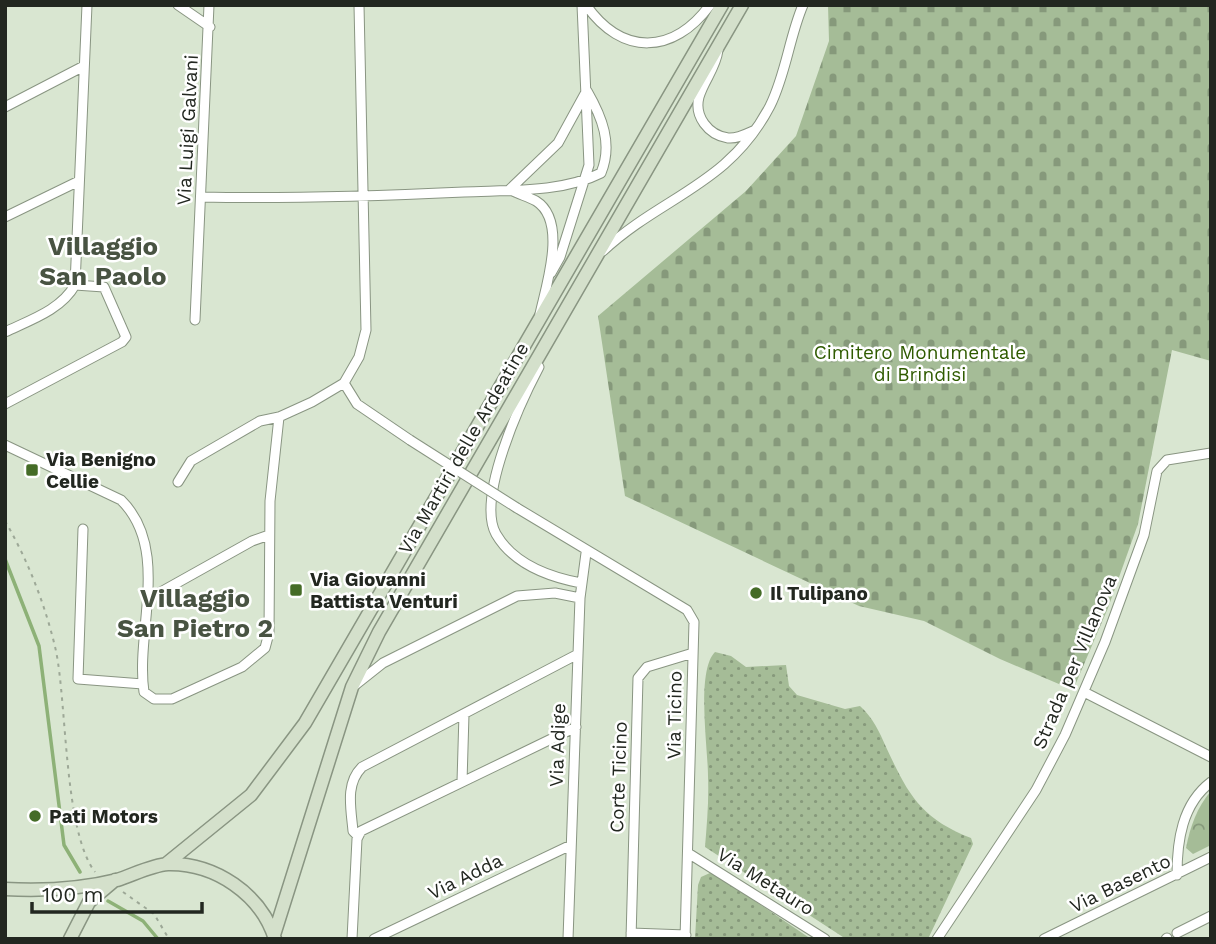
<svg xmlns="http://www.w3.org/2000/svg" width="1216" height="944" viewBox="0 0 1216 944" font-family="'Work Sans',sans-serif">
<defs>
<pattern id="grass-dots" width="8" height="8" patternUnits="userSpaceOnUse" patternTransform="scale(1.75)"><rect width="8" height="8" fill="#a5bc97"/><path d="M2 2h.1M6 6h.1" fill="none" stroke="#86997b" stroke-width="1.8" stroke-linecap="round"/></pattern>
<pattern id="forest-crowns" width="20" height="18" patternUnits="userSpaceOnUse" patternTransform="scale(1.75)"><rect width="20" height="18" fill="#a5bc97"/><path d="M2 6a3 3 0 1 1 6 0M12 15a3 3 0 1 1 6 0" fill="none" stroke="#86997b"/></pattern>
<pattern id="cemetery-stones" width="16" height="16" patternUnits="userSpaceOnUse" patternTransform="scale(1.75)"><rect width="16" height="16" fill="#a5bc97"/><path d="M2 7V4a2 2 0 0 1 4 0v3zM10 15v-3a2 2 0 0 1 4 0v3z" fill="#86997b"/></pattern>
</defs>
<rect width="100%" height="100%" fill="#d9e6d1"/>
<path fill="url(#grass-dots)" d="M715,652L731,656L746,667L786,665L789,686L797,695L845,709L860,706C873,718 879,731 886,747C908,794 920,818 971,838L973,844L928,939H846L705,847C707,823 709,799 708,776C708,749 696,671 715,652Z
M710,873L715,874L811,939H695L698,885L701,877Z"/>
<path fill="url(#forest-crowns)" d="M1211,791V845L1193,854L1186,848C1190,827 1197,807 1211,791Z"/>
<path fill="url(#cemetery-stones)" d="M828,5H1211V361L1172,350L1138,524L1108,608L1073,690L1000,659L924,621L859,606L625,496L598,316L746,191L796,136L829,41Z"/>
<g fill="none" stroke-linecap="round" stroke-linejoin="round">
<path stroke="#8db177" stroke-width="3.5" d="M5,559L39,646L64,845L80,872
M108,901L143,921L158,939"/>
<g stroke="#899582" stroke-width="11">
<path id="street" d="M178,5L210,27
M586,5C622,56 673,55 710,5
M718,50C716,68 704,80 699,97C694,116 708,135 728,138C737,139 746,134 755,130
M5,107L84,66
M509,190L558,143L586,92
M511,190C519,194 528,197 536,201C568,221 546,286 540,314
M201,197C289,199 377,196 464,192C507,190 562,193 601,173C613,144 602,117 587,91
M5,217L79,181
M603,251C662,196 729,185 770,106C786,74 789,38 803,5
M551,273L560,257L589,165L582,5
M195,320L209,5
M5,332C30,320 61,310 75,285L87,5
M539,367C521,401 476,498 496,534C514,565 549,577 581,583
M344,383L357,404L410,440
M5,404L122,342L126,337L104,287L75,285
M5,445L121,500C171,549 135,632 144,692L154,699H172L242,667L265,648L269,633L270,501L279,417
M178,482L191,461L260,421L279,417L312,402L344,383L359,357L366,330L359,5
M517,508L687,610L694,622L685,939
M83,529L78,679L143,684
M159,593L252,541L269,535
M354,686L383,663L517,596L555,593L580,598
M1084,692L1211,757
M462,782L464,714
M358,836L353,831C351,808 345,784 362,767L578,654
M688,853L825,939
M1177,875C1177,841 1182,804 1211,782
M631,933L686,935
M1177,933L1211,916
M352,939L357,839L361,831L576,727
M374,939L571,845
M568,939L580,598L586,553
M631,939L638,678L647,667L693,653
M937,939L1036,790L1065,735L1105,642L1144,535L1157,471L1167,460L1211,453
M1044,939L1211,857
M1166,939L1167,938"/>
</g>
<g stroke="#899582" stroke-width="15">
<path id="secondary" d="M166,864L251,795L305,723L722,5
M5,889C43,891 81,889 117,880C133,875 152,865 168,864C215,863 261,894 275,939
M274,935L352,687L379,632L742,5
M70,939L89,902L115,880"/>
</g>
<path stroke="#9da897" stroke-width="2" stroke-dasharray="3.5 5" stroke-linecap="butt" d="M5,521C28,560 46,607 56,651C67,705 64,832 95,872
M123,892L154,914L169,939"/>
<use href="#street" stroke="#fff" stroke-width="9"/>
<use href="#secondary" stroke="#d4e0cb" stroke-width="12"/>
<g stroke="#899582" stroke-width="11" stroke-linecap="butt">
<path id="street-bridge" d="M410,440L517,508"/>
</g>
<use href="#street-bridge" stroke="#fff" stroke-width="9"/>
</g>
<g fill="#456c27" stroke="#fff" stroke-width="2.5">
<rect x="25" y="463" width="14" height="14" rx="3.5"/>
<rect x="289" y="583" width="14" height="14" rx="3.5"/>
<circle cx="756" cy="593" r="7"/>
<circle cx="35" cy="816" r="7"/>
</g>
<g text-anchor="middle" stroke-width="5" stroke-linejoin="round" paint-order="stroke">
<g font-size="19" fill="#222720" stroke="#fff">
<text transform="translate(187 130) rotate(-87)" y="7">Via Luigi Galvani</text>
<text transform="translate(463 448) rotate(-60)" y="7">Via Martiri delle Ardeatine</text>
<text transform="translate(1074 662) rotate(-67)" y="7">Strada per Villanova</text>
<text transform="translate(674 715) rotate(-89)" y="7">Via Ticino</text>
<text transform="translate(557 745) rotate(-88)" y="7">Via Adige</text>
<text transform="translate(618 777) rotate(-88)" y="7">Corte Ticino</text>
<text transform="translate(465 876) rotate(-26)" y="7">Via Adda</text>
<text transform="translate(766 881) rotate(32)" y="7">Via Metauro</text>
<text transform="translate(1120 883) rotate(-26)" y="7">Via Basento</text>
</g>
<g font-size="19" fill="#2f5b00" stroke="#fff">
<text x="920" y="359">Cimitero Monumentale<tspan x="920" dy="22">di Brindisi</tspan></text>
</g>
<g font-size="19" font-weight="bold" fill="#222720" stroke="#fff" text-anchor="start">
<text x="46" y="466">Via Benigno<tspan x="46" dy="22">Cellie</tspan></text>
<text x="310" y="586">Via Giovanni<tspan x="310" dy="22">Battista Venturi</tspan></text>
<text x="770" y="600">Il Tulipano</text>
<text x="49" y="823">Pati Motors</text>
</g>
<g font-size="26" font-weight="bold" fill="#485342" stroke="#fff">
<text x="103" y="255">Villaggio<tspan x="103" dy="30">San Paolo</tspan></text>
<text x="195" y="607">Villaggio<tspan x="195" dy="30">San Pietro 2</tspan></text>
</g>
</g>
<rect width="1216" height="944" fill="none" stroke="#222720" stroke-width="14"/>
<path d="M32 902v10h170v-10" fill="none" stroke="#222720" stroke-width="3.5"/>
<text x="42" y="902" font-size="21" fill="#222720" stroke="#ffffff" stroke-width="5" paint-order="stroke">100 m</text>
</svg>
